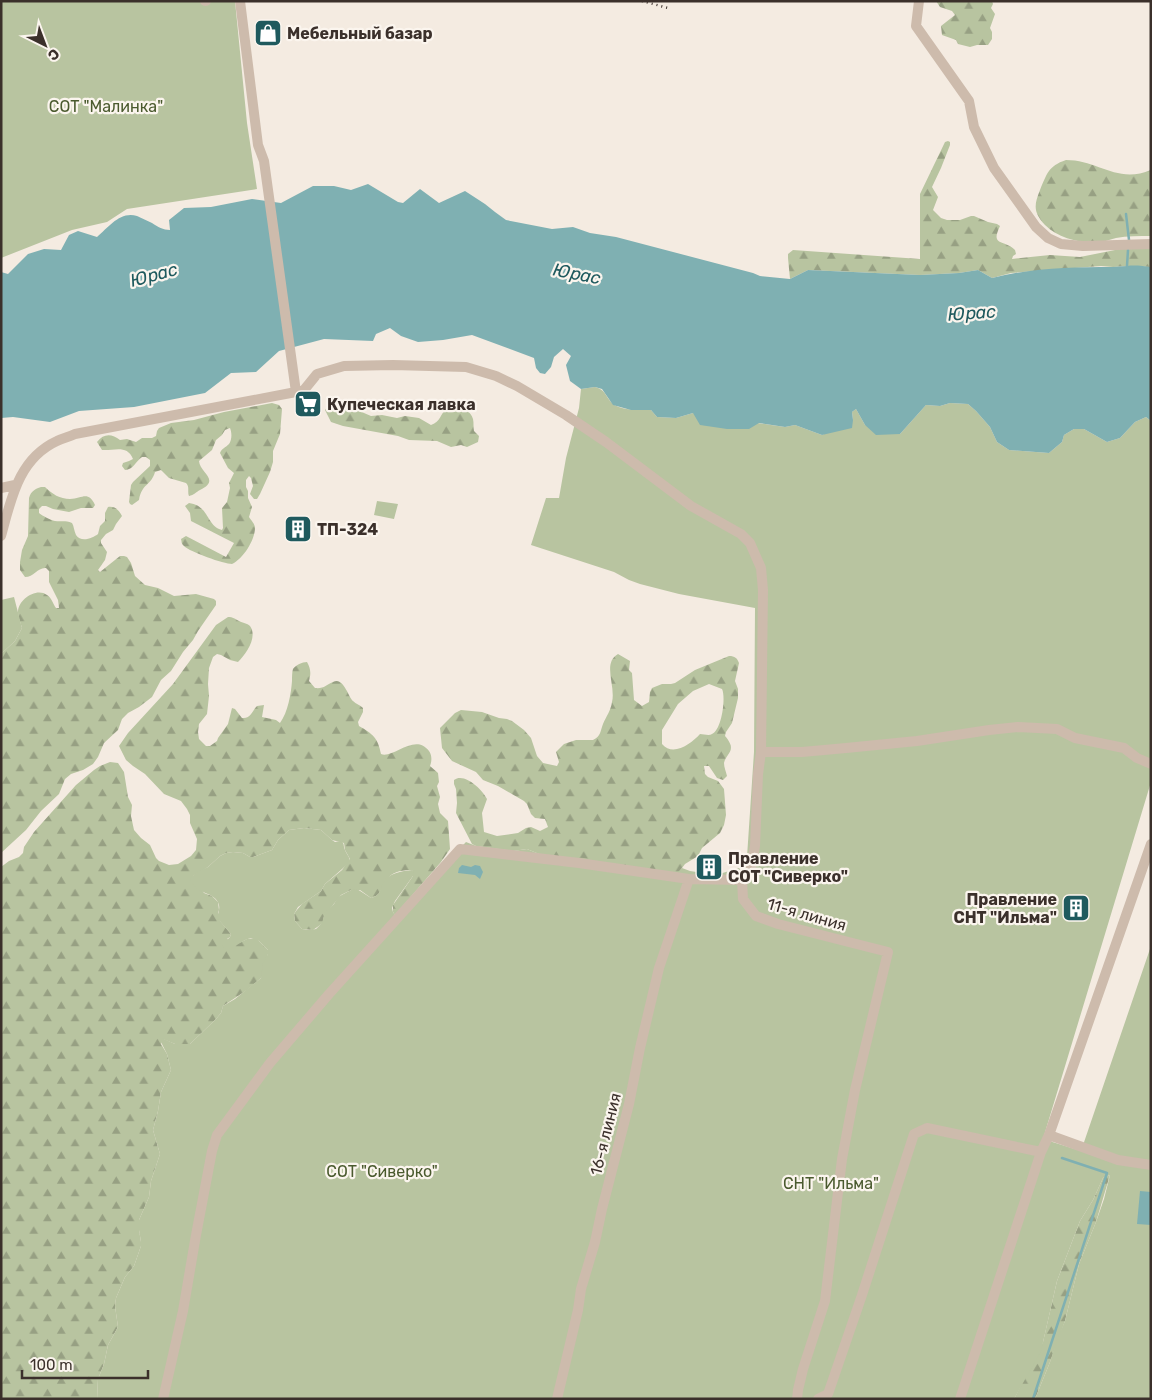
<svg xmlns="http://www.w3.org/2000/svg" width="1152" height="1400" viewBox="0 0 1152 1400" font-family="Rubik,sans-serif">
<defs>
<pattern id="forest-firs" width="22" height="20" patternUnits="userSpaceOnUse" patternTransform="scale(1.25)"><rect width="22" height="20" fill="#b8c4a0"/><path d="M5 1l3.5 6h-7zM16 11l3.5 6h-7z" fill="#97a083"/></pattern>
</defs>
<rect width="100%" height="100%" fill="#f4ebe1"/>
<path fill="url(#forest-firs)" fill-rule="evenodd" d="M936,1H992L993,4L991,8L995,14L990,28L992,32V39L988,45H977L970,47L958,44L956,40L942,35L941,26L955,15L952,11L940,7Z
M948,141L950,142V145L941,168L932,187L938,197L933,210L941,218L947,220H960L971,216H974L988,222L997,224L1000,226C990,247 1004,239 1015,250L1016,254L1013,256L1012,259L1050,255L1080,257L1120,249L1151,247V267L1127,266L1113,267L1101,266L1011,273L992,278L978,270L959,273L920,275L808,270L790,279L788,258V254L793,250L920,259V194L945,142Z
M1066,160C1098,160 1117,184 1151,170V236C1139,236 1127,236 1116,238C1111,239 1107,241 1102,242C1082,244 1059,239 1045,225C1033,212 1034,205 1040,190C1047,174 1048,166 1066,160Z
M272,403L279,405L282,409L280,434L273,451V462L270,472L260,494L257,499H254L250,494L253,486L251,478L249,476L246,480V487L248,491V498L252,507L249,517C251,520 255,524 255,528C255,540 243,559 232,564C224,564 190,552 184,546C181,543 182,543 181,539L186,536L226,557L234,543L191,521L190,513L185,506L189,503C210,506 206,526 222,530L223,528L222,508L227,502L230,488L229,483L234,473L228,468L220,453C222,448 225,448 229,444C232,440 232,433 230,428L225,430L222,435L216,440L212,450L199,461C200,473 221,480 200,490C196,492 194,495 189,496C187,491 190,487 186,483L169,478L161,470L155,472C151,486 142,483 139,500L132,505L130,504L129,502L131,485L133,482L150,466V460L146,457H142C136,461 133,470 125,470L122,466L123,463L129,461L133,459C127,444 114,451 102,450L97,442C104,433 112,434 120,440L127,439L136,442L142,438H152L156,436L157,431L159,428L171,423L194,420L224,412Z
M328,406H334L338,408L350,407L371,416L382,415L397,418L405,416L419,418L431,425C441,422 440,413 447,409C457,403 470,409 473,419C474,423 473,427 474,431L479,436L478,442L467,447L461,445L451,447L437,441L409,440L398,436L343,426L331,422L325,410Z
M41,487H45C52,494 60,499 70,499C82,499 88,490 95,505L93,508H81L69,512L53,509L46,506H42L39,509V513C43,516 50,520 55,521C61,522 65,520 72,523C74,526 74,531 76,535C81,543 93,538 98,534L100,526L105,521V513L108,507C115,506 119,510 122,516L116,524L113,530L106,534L101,540V543L107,552L105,560L98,570L100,572L120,556H124L127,557L131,563L135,576L145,585L158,588L174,596L196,594L214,599L216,601V605L198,631L193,640L183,652L171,671L161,680L152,697L139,707L128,713L122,719L118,730L104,743L98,757L93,764L83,770L71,774L65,779L59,794L41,811L26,830L1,853V654L15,641L22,628C21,623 18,618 18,612C18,599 37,587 47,595C52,598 53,604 56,608H59L58,600L49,582V571L46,568C38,567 34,577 25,577L20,570V562L22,550L28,536L29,498C31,491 35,489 41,487Z
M228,617C233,617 235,619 239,621C243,623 247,623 250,626C258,637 246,654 238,662L230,660L221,655L217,654L213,657L209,668L208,684L209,696L207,714L199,724L198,732L199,739L206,746H210L217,741L218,738L228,724L232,708L235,709L242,718C251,719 252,711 257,706L264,705L262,717L276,720L280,723C288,712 291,694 292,681C292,677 292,672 293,669C296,665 302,662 307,662C311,669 311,674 309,681L315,688C324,689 326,685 333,682C343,676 348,696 353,701C356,704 360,705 363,708V712L358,722L359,726C373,734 378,738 381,754C393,759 415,732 429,751C432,755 432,761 430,766L438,773L439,782L437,786L440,797L438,804L440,813L448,821L450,849L441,862L395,915L393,912V905L413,876L412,870C404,870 394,871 389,877C382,884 382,896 371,898L360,890H351L341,895L324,916L323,923L313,930L302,929L295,921L294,914L296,911L302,904L321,891L325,884L342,870L350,859L345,850L344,843L332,840L321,830L304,828L289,830L278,840L272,850L253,857H250L243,853L233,852L226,853L220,856L208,867L193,876L204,893L212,896L218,902L219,910L218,913L220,921L231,934L230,937L227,939L239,943L247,939L256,938L268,950V954L263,975L261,978L247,990L223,1006L221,1013L216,1019L190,1044H175L163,1039L161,1044L167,1054L171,1070L161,1092L158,1111L153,1130L160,1154L151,1181L149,1197L139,1220V1230L141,1242V1246L134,1266L125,1277L116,1298L115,1306L118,1327L108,1345L104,1364L98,1379L97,1399H1V867L9,861L19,857L23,853L24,847L34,832L76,785L94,770L100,766L110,762L118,763L124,772L128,797L132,805L131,816L134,830L141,838L150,845L156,858L159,861L169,865L178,864L191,856L196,850L197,839L190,823V815L187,809L181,801L164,794L145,774L133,766L126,760L119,746L128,733L173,684L216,625Z
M618,654L630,661L629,670L632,673L634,700L642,706L649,702L650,692L652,688L662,684H671L675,683L695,670L729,656C735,656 737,658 739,663L735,681L738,689V698L732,723L726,732L725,736C738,751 726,753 724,763C724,767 726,772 727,776L723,780L717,778L709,766H704L705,774L708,777L718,781L724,789L726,815L724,825L720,833L702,848L698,856L685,864L679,872L671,874L544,856L527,849L513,851L476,846L472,844L456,813L457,803L456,789L454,784V780C464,772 482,789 487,799L482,813L484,832L497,836L518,833L526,828L531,827L540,831L548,827L545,819L535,818L531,814L527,804L524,801L498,786L483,780L476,772L452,761L442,748L440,728L455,713L461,710L482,712L499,718L507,719L512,721L524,730L531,738L537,756L543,763L557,766L559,762L556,752L564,744L576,740H593C601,736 600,732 603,724C606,717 611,710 612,702C616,686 602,663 618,654ZM709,684L722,689C726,697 722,730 712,734C709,736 704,734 700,734C691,744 673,757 662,744V730L678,704L693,691Z
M1110,1175L1096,1222L1079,1264L1065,1321L1050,1362L1035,1399H1014L1043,1342L1057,1281L1080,1221L1093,1200L1103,1178Z"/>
<path fill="#b8c4a0" d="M1,1H235L247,123L257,189L127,209L107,222L72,230L1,258Z
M595,387C606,390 605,396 612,403C620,411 641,410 651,410L657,417L676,418L693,413L771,425L785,427L795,425L822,435L853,420L852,412L856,409L865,425L900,434L926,405L940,406L950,403L968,404L976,411L990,427L997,442L1009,450L1049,453L1062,442L1064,435L1074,429H1084L1107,442L1120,438L1135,422L1146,417L1151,421V782L1043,1139L1081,1151L1151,946V1399H1035L1050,1362L1058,1337L1065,1321L1079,1264L1096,1222L1104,1199L1110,1175L1103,1178L1093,1200L1080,1221L1057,1281L1041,1351L1014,1399H97L98,1379L104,1364L108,1345L118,1327L115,1306L116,1298L125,1277L134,1266L141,1246V1242L139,1230V1220L149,1197L151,1181L160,1154L153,1130L158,1111L161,1092L171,1070L167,1054L160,1040L162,1038L175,1044H190L216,1019L221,1013L223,1006L235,999L261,978L263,963L268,954V950L259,941L251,938C241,940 235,950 224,948L222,945L230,937L231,934L217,918C218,913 220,910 219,905C216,891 194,895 190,878L199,871L208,867L220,856L226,853L233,852L243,853L250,857H253L272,850L278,840L289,830L304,828L321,830L332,840L335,842L341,841C345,844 343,846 345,850C347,855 350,857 350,862L325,884L321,891L298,907L294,914L295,921L302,929L310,930L316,929L322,923L325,912L334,904L338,897L351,890L357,889L371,898C380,896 380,890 383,883C388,873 402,871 412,870L414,873L413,876L395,901L392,908L393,912L395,915L466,842L476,846L513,851L527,849L544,856L584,858L671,874L678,872L682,868L690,871L716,875L739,868L747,857L754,752L755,608L679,594L640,584L629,580L614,572L531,545L546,498H559L566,458L579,408L581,389Z
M377,501L398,504L394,519L374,515Z
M14,597L22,628L15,641L1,654V600Z"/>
<path fill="#7fb0b2" d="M368,184L398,202L403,203L420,189L439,203L465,191L485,204L495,212L506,220L552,229L573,227L590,233L616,237L753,273L760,276L790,279L808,270L920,275L959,273L978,270L992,278C1031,268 1072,267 1112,267C1117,267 1122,266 1127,266C1135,265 1143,266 1151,267V421L1146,417L1135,422L1120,438L1107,442L1084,429H1074L1064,435L1062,442L1049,453L1009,450L997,442L990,427L976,411L968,404L950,403L940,406L926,405L900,434L876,435L865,425L856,409L852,412L853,420L852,428L822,435L795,425L785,427L759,423L749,429H727L700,425L693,413L676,418L657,417L651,410H631L613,405L602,389L595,387L581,389L570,381L566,365L571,356L563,349L554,357L551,367L545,374L540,373L536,368L534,358L472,335L443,340L418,342L401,336L390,328L376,334L373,341L324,339L279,351L256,372L231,373L205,393L134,407L79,411L50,422L13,417L1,418V272L8,274L28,254L44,249L61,250L69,235L78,231L97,237C109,227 120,211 137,216C142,218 147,221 152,223C158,227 163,230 170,230L169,220L184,208L211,207L252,199L281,203L313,186H334L351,190Z
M462,865L471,867L475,865L480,866L483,872L480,879L475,875L458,873L459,868Z
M1140,1191L1151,1192V1225L1137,1224Z"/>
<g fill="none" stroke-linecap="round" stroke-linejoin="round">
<path stroke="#7fb0b2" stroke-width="2.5" d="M1126,214L1129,240
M1127,266L1128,250
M1033,1399L1107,1173L1062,1158"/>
<path stroke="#cdbbac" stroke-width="10" d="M205,1H206
M240,1L258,145L264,161L296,392
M919,1L916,26L969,101L974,127L994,168L1036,227L1048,238L1061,244L1083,246L1151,244
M1,488L15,485
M1,536C11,500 18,459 57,441C63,438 69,437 75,434L296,392L304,390L317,374L344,366L393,365L466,367L496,376L517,386L566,415L606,442L691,506L741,534L750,543L761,568L763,590L761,752H802L846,748L917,741L989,730L1018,727L1057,729L1075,738L1124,748L1137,758L1151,764
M742,880L743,899L756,916L778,924L888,952L855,1090L842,1159L825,1301L803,1369L798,1390L797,1399
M1049,1135L1118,1160L1151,1165
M163,1399L183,1311L196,1235L212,1151L217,1135L270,1063L329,994L460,849L579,863L689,879L742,880L750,872L755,846L758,774L761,752
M557,1399L578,1310L581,1289L595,1242L602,1209L629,1104L640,1048L659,968L689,879
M818,1399L828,1394L862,1295L914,1134L927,1128L1041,1152
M960,1399L1041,1152L1049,1135L1151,844"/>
<path stroke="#3b302b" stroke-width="2.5" stroke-dasharray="1 4" stroke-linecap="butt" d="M642,1L668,8"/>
</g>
<defs>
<g id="shop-square" transform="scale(1.4375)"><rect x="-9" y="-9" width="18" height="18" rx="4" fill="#1f5a5e" stroke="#fbf5ee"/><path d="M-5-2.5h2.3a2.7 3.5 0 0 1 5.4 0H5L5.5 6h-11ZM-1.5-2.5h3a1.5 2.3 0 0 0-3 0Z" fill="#fff"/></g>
<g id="supermarket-square" transform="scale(1.4375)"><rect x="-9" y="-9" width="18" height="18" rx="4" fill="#1f5a5e" stroke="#fbf5ee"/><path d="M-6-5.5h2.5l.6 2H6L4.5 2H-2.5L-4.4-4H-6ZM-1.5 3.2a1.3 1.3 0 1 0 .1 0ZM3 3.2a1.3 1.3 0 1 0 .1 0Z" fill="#fff"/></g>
<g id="building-square" transform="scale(1.4375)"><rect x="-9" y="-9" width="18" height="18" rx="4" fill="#1f5a5e" stroke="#fbf5ee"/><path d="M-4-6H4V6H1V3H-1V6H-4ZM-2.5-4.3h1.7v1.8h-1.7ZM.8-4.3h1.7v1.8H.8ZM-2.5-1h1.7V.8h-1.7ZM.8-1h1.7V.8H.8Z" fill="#fff"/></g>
</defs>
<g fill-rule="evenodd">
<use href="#shop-square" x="268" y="33"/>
<use href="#supermarket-square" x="308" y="404"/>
<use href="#building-square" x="298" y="529"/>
<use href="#building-square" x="709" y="867"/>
<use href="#building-square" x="1076" y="908"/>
</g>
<g text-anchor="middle" stroke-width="4.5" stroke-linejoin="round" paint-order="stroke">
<g font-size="16" font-weight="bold" fill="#3b302b" stroke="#fbf5ee" text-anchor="start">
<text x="287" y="39">Мебельный базар</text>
<text x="327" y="410">Купеческая лавка</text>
<text x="317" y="535">ТП-324</text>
<text x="728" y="864">Правление<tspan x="728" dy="18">СОТ "Сиверко"</tspan></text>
<text x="1057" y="905" text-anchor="end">Правление<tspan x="1057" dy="18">СНТ "Ильма"</tspan></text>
</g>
<g font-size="16" fill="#4a5a2e" stroke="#fbf5ee">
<text x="106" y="112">СОТ "Малинка"</text>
<text x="382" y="1177">СОТ "Сиверко"</text>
<text x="831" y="1189">СНТ "Ильма"</text>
</g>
<g font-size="16" fill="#3b302b" stroke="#fbf5ee">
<text transform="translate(807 914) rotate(16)" y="6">11-я линия</text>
<text transform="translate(605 1134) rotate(-76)" y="6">16-я линия</text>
</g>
<g font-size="18" font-style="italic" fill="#1f5a5e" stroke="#fbf5ee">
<text transform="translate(577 274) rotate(11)" y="6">Юрас</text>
<text transform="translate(154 275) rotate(-15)" y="6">Юрас</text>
<text transform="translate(972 313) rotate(-4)" y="6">Юрас</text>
</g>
</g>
<rect width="1152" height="1400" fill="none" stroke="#3b302b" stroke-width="5"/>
<g transform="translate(45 45) rotate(138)" stroke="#fbf5ee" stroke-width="4" paint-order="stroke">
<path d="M0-4L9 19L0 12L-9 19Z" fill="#3b302b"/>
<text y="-8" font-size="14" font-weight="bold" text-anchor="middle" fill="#3b302b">С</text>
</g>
<path d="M22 1370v8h126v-8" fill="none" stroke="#3b302b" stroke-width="2.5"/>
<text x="30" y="1370" font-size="15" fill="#3b302b" stroke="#fbf5ee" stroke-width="4" paint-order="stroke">100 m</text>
</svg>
